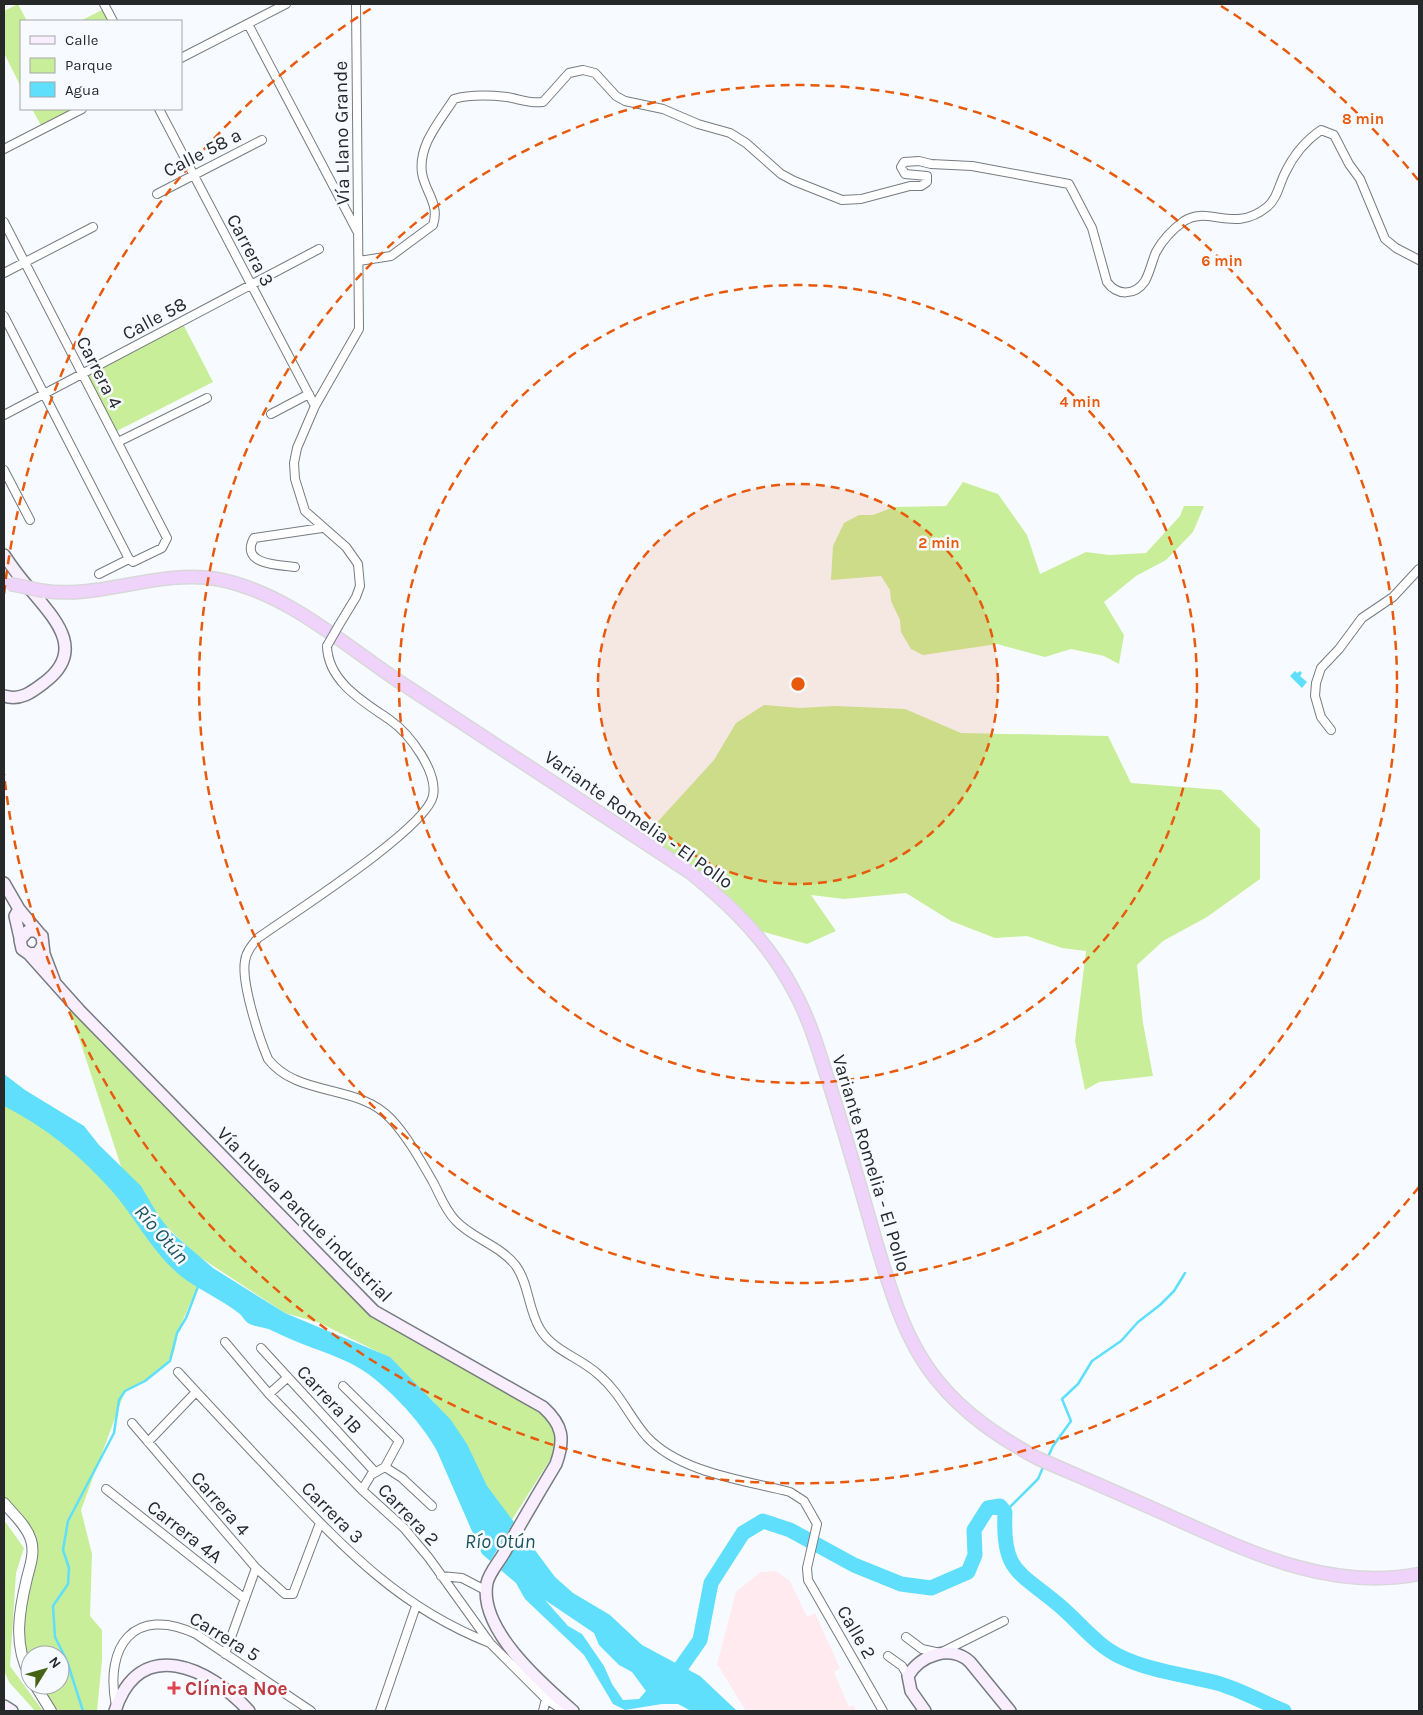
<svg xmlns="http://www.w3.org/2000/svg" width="1423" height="1715" viewBox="0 0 1423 1715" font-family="Karla,sans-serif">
<rect width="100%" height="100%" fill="#f7fbff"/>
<path fill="#ffeaf0" d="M776,1571L790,1581L807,1617L815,1613L840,1668L834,1672L849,1707L853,1705L856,1711H746L717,1664L736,1592L760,1572Z"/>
<path fill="#c9ee9a" d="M18,4L27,21H21V87L4,53V11Z
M106,8L113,21H80Z
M32,109H82L43,129Z
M182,322L213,382L113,433L83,373Z
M963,482L998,494L1027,535L1040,574L1086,552L1109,555L1146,553L1180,516L1184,506H1204L1193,532L1166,560L1136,576L1104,602L1124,635L1119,664L1104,656L1071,649L1045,657L997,644L923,655L911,649L901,632L900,620L891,601L890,590L881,576L831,580L833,546L844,523L859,515H873L894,507L946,506Z
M764,705L800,708L835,706L905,709L961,733L1108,736L1131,783L1221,790L1260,829V879L1207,917L1163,941L1137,965L1143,1023L1153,1076L1099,1082L1085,1090L1075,1041L1086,951L1062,948L1027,936L995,938L951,921L906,893L844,899L811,895L836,931L807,944L753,929L641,840L714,760L736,723Z
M67,1001L374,1311L516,1392L559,1427L555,1452L503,1534L434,1402L380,1353L320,1323L285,1313L198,1256L141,1203L202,1276L179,1329L174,1352L166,1364L145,1381L125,1391L81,1510L92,1554L90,1616L102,1630V1660L97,1711H48L36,1685H60V1655H30V1676L20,1640L33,1553L20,1522L4,1503V1092L131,1197Z
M4,1520L24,1548L16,1573L10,1666L43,1711H35L9,1682L4,1671Z"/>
<path fill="#5fdffc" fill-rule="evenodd" d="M1295,671L1297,673L1300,671L1302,673L1300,676L1307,682L1302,688L1290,676Z
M4,1074L25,1090L84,1126L99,1145L141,1186L158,1215L171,1232L213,1268L285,1313L390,1357L451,1420L467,1444L487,1486L555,1577L573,1593L610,1615L642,1645L700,1676L737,1711H691L678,1704H662L625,1710L613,1704L584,1655L525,1599L516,1583L482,1554L437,1451C421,1421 381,1378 350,1363C325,1351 298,1344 273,1331C265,1327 254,1327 248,1323C245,1321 243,1317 240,1314C225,1302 206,1293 189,1282C155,1259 137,1219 111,1190C80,1155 45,1127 4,1106ZM545,1600L594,1633L599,1645L619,1665L632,1672L646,1691L639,1699L623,1700L612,1684L604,1666L582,1634L568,1626Z"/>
<path fill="#f7fbff" d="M515,1520L524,1532L499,1574L488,1565Z"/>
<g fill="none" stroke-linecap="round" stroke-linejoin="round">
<path stroke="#5fdffc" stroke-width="2.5" d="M1048,1457L1053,1446L1071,1421L1062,1399L1078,1384L1092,1361L1121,1341L1138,1322L1160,1305L1174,1291L1185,1273
M1005,1512L1038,1479L1044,1465
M83,1711L67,1661L55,1637L53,1606L68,1584L69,1568L63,1550L68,1521L114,1433L119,1400L125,1391L145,1381L170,1361L177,1333L186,1318L199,1284"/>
<path stroke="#5fdffc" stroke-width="15" d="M672,1680L700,1640L711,1583L743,1533L763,1521L790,1530L854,1565L901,1584L931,1588L968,1572L975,1555L974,1530L988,1508L1000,1506L1005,1512C1002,1573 1019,1571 1060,1606C1081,1624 1096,1645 1121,1657C1150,1671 1186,1675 1217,1683C1239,1689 1262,1702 1284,1711"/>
<g stroke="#767c81" stroke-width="10">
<path id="minor" d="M104,4L113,21
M248,24L357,231
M181,58L286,4
M159,109L315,406
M4,149L82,109
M157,194L262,140
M4,222L167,538L162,548L133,562L129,559L4,316
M359,261L391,256L433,225C440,204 425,192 422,173C418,145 440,121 454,99C471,94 489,95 507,97C519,99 530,104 543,102L569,73L583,70L595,73L616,96L625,101L663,109L698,124L730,133L746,143L781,174L794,181L842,200L861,199L910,186H921L927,182V176L905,174L901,167L904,162L919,161L931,164L972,166L1069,184L1092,228L1107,282C1117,296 1135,296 1145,281C1150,272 1152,261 1156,252C1162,241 1173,229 1184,221C1208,205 1234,234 1267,207C1277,199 1279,185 1285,173C1293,156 1305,141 1321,130L1334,135L1349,164L1360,179L1385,239L1396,248L1419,260
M4,273L93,227
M271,414L309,394
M4,415L319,249
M118,442L207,398
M4,470L30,520
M295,567C280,565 239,565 254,538L322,528
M99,574L129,559
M339,625L356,597L360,586L358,564L346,547L305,511L295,479L294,463L297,448L315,406L359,329L356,4
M327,646C328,682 364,702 390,720C410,734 438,772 433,796C426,829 290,915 258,938C252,945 246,952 245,961C241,982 259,1038 268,1059C298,1098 358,1083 391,1119C407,1136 421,1161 433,1182C440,1195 445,1210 456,1221C473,1239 500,1245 516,1266C529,1284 528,1309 540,1329C553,1351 581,1358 599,1375C622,1395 629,1417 647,1437C681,1473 744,1480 790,1492L804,1501L817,1524L807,1568L808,1580L883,1711
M1331,730L1321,717L1315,696L1316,683L1321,668L1339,649L1362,618L1393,597L1419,569
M225,1342L269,1394L362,1490L404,1528L429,1558L490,1643L546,1699L564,1711
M261,1348L375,1472
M178,1372C211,1408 245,1444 279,1480C344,1548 400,1608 490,1643
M343,1386L399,1441L385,1467L371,1475L362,1490
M269,1394L288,1377
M132,1423L256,1568L285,1594H293L320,1523
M148,1442L196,1392
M385,1467L402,1478L432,1506
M106,1489L245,1599
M441,1576L462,1578L487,1591
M906,1637L922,1649L940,1653L1004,1621
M225,1654L256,1568
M888,1656L902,1666L908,1676
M116,1706C104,1646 134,1605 196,1634L311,1711
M380,1711L416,1606
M543,1711L546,1699"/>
</g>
<g stroke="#767c81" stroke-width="12">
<path id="tertiary" d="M4,1503C13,1514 27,1526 31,1540C35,1553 30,1566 27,1578C19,1611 13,1645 30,1676
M35,1685L51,1711"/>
</g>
<g stroke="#767c81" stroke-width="14">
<path id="secondary" d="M4,555C12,567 20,578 30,589C54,618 87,650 45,682C32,692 21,701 4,696
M4,883L19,909L39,933
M19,909L15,916L20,938
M43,945L38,953L29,954L22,949L20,940L28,931H36L42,936L44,954L54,980
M29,954L79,1010L374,1311L543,1407C563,1425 565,1439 556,1464C538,1494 521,1523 504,1553C499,1562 489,1573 487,1583C478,1629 542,1684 573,1711
M4,1706L12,1711
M115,1711C139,1635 209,1667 249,1711
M925,1711L911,1691L908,1676C920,1655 951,1644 970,1662L1010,1711"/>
</g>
<g stroke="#d8d8d9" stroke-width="15">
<path id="trunk" d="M44,591C102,599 159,569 217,579C286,592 343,644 400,682C497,746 594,809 691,873C733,907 769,943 794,991C810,1020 819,1052 829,1083C846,1136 861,1189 876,1242C890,1289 905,1341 937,1380C964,1414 999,1437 1037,1458C1083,1478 1130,1498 1176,1519C1254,1554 1331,1591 1419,1574"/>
</g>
<use href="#minor" stroke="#fff" stroke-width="8"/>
<use href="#tertiary" stroke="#fff" stroke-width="10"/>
<use href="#secondary" stroke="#f9eefd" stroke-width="11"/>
<use href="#trunk" stroke="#f0d3fa" stroke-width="12"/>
<g stroke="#767c81" stroke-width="10" stroke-linecap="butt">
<path id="minor-bridge" d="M327,646L339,625"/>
</g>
<g stroke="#d8d8d9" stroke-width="15" stroke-linecap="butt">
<path id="trunk-bridge" d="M10,584L44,591"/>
</g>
<use href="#minor-bridge" stroke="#fff" stroke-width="8"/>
<use href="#trunk-bridge" stroke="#f0d3fa" stroke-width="12"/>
</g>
<circle cx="798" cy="684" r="200" fill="#e8590c" fill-opacity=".12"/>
<g fill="none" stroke="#e8590c" stroke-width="2.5" stroke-dasharray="9 6">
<circle cx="798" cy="684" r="200"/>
<circle cx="798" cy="684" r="399"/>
<circle cx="798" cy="684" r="599"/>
<path d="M1419 1187A799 799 0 0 1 4 774M4 594A799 799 0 0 1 375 6M1221 6A799 799 0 0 1 1419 181"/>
</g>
<path fill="#e0444e" stroke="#f7fbff" stroke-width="2" d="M171.5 1680.5h5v5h5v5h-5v5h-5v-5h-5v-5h5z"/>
<g text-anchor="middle" stroke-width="5" stroke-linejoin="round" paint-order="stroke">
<g font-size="19" fill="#26282a" stroke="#f7fbff">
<text transform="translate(341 133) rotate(-91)" y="7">Vía Llano Grande</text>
<text transform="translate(202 152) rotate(-27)" y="7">Calle 58 a</text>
<text transform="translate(251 250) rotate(62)" y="7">Carrera 3</text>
<text transform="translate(154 318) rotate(-28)" y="7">Calle 58</text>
<text transform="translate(100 372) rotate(63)" y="7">Carrera 4</text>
<text transform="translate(639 819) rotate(35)" y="7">Variante Romelia - El Pollo</text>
<text transform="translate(872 1163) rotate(73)" y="7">Variante Romelia - El Pollo</text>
<text transform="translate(305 1214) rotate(45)" y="7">Vía nueva Parque industrial</text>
<text transform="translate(330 1399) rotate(47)" y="7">Carrera 1B</text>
<text transform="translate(221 1503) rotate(49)" y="7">Carrera 4</text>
<text transform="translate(333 1512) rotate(45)" y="7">Carrera 3</text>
<text transform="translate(409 1514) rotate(46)" y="7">Carrera 2</text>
<text transform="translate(185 1531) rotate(38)" y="7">Carrera 4A</text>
<text transform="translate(857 1632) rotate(60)" y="7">Calle 2</text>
<text transform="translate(225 1636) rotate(31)" y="7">Carrera 5</text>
</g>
<g font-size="19" font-weight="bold" fill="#be3a42" stroke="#f7fbff" text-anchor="start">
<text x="185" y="1695">Clínica Noe</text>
</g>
<g font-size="20" font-style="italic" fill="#1d5460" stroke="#f7fbff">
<text transform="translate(162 1234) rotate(49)" y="7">Río Otún</text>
<text x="500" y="1548">Río Otún</text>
</g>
</g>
<circle cx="798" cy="684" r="8" fill="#e8590c" stroke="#f7fbff" stroke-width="2.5"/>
<g font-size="15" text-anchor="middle" font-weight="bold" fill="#e8590c" stroke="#f7fbff" stroke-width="5" stroke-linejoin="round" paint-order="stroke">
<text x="1363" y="124">8 min</text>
<text x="1222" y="266">6 min</text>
<text x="1080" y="407">4 min</text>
<text x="939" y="548">2 min</text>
</g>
<rect width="1423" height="1715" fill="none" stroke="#26282a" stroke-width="10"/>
<rect x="20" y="20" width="162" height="90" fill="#f7fbff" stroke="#a3a7aa"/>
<rect x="30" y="36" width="25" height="8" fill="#f9eefd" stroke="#a3a7aa"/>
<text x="65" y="45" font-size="15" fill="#26282a">Calle</text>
<rect x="30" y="58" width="25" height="15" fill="#c9ee9a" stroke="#a3a7aa"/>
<text x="65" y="70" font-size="15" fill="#26282a">Parque</text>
<rect x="30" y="82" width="25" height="15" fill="#5fdffc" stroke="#a3a7aa"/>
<text x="65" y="95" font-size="15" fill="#26282a">Agua</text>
<g transform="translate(45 1670) rotate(53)"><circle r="24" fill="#f7fbff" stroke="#a3a7aa"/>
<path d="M0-4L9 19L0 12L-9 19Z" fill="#456315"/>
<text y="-8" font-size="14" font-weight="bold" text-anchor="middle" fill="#26282a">N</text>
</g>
</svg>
